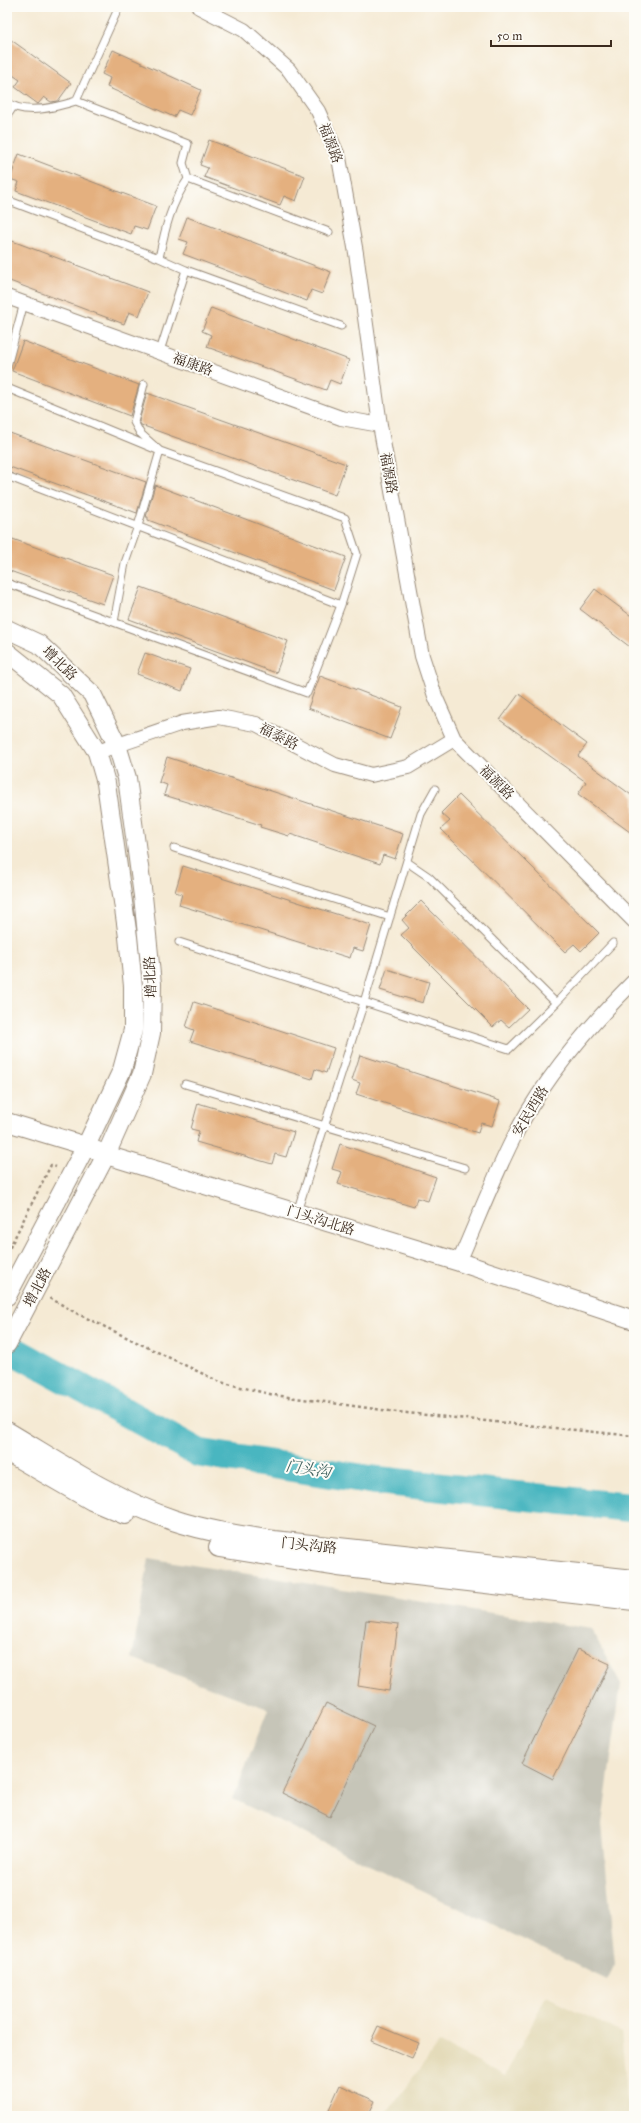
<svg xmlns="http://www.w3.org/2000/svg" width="641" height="2123" viewBox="0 0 641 2123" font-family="'IM FELL Great Primer','Noto Serif SC',serif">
<rect width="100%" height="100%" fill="#fdfcf7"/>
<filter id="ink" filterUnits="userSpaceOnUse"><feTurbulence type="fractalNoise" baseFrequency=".025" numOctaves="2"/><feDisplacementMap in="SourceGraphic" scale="8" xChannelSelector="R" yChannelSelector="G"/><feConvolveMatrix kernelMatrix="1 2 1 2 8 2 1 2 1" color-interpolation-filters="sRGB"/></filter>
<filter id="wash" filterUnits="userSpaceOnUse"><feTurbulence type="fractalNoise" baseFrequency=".012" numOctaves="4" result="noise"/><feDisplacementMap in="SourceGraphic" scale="16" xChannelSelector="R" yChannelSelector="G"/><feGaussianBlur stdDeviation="0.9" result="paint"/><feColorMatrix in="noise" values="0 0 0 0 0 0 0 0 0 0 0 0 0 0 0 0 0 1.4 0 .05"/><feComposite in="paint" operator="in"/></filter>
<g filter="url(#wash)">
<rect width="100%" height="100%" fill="#f5ead4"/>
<path fill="#e4dbba" d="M546,1996L621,2033L629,2116H384L439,2043L505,2076Z"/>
<path fill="#c6c5b8" d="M149,1558L591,1629L621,1684L602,1824L615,1964L607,1980L233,1799L268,1709L132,1658Z"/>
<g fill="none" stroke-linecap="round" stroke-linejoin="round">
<path stroke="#48b6c0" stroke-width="29" d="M7,1347L199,1453L373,1480L634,1508"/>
</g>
<g id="blocks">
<path fill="#e4b07f" d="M7,37L71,83L58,101L51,102L44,97L38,104L15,87L20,80L7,71Z
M113,50L201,90L190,115L178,110L174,117L107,87L110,78L102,74Z
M209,140L305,176L296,201L284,196L280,205L204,177L208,168L200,165Z
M19,154L156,206L147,230L134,226L131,234L16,191L19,182L10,179Z
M187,217L331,272L322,294L311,290L307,301L183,254L188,242L179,239Z
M7,239L148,292L139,316L129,312L124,324L7,280Z
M211,308L349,360L340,384L330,380L326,390L207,347L211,335L202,331Z
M23,341L139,385L130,416L12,371Z
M147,393L346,464L335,495L141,425L139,421Z
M7,432L146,482L137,513L7,466Z
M155,485L346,557L334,590L148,520V517H146Z
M7,537L113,575L103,604L7,570Z
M141,587L288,641L276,673L129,619Z
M595,589L634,618V650L580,609Z
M145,653L190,669L182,691L137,674Z
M320,676L402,707L390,739L308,708Z
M519,694L587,744L578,756L634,797V835L578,794L586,782L500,720Z
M167,757L403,834L395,859L383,855L380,864L290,834L289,836L260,827L261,825L164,795L167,785L159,782Z
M459,795L599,933L581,951L574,944L565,952L441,829L450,821L441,813Z
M183,866L371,925L363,951L353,948L350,958L179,905L182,894L175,892Z
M421,901L528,1009L509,1027L501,1020L493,1027L401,935L409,928L402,920Z
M387,969L429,982L423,1003L380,990Z
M194,1002L334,1048L326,1073L315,1069L312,1079L190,1041L194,1030L186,1027Z
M360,1055L500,1101L492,1126L481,1123L478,1133L356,1094L360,1083L352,1080Z
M198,1103L294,1132L286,1157L275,1154L272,1164L196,1142L199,1131L191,1129Z
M340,1144L436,1177L428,1201L417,1198L414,1207L338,1184L342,1172L332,1169Z
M366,1620L398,1624L389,1691L358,1686Z
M578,1649L610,1664L553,1779L522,1763Z
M326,1703L374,1726L330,1817L282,1793Z
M378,2026L419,2043L412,2058L371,2041Z
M340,2085L375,2101L368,2116H326Z"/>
</g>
</g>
<g filter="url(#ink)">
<use href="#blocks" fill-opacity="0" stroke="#988a79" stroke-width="1"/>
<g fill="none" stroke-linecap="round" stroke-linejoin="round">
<g stroke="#988a79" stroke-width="9">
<path id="service" d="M76,101L188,144L183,163L188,179L329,232
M7,102C24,116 57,107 76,101L119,7
M7,116L13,107
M188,179C171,203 165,229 159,258L186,270L341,326
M7,200L159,258
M160,351L186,270
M7,366L24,303
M7,388L160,451L345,518L357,554L341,605L307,693L7,583
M7,476L341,605
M114,622L125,563L138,526L160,451L140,433L134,422L144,384
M174,848L390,917
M407,862L429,877L556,1003
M179,942L509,1049L556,1003L613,943
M185,1084L465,1168
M297,1212L364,1002L421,814L435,789"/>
</g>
<g stroke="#988a79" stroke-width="16">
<path id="minor" d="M199,7L244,30L289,70L318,111L339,158L356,253L380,425L422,656L435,696L454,739L634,921
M7,297L341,418L380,425
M97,752L182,723L219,717L256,724L335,765L371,775L408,767L454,739
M459,1262C477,1221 493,1179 513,1139C541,1082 589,1026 634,981"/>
</g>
<g stroke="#988a79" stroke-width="20">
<path id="tertiary" d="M7,629L39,644L92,694L117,745L127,778L143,896L152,984L151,1033L142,1074L106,1155L7,1344
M7,652L61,695L97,752L106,783L128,937L133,986V1030L122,1070L86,1146L7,1296
M7,1122L86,1146L106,1155L459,1262L634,1320"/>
</g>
<g stroke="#988a79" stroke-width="22">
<path id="secondary" d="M7,1432C61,1464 114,1500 173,1520C206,1531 240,1536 274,1541L634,1580
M7,1451L92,1500L125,1514
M219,1547L338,1566L634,1600"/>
</g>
<path stroke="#988a79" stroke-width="2.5" stroke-dasharray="3 3" stroke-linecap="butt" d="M7,1253L51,1165L56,1167
M50,1298L78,1314L220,1382L274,1395L397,1412L634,1436"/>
<use href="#service" stroke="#fff" stroke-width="7"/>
<use href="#minor" stroke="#fff" stroke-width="14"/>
<use href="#tertiary" stroke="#fff" stroke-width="18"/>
<use href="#secondary" stroke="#fff" stroke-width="20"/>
</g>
</g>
<g text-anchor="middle" stroke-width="4" stroke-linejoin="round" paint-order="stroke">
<g font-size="14" fill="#3b2a1e" stroke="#fdfcf7">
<text transform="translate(331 143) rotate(69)" y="5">福源路</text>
<text transform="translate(193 364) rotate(20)" y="5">福康路</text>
<text transform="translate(389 473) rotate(80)" y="5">福源路</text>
<text transform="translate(60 663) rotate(44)" y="5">增北路</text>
<text transform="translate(279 736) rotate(27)" y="5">福泰路</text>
<text transform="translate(497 782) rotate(45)" y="5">福源路</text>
<text transform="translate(150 977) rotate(-93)" y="5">增北路</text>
<text transform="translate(530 1111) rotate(-59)" y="5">安民西路</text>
<text transform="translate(321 1220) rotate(17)" y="5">门头沟北路</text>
<text transform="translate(37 1287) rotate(-62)" y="5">增北路</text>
<text transform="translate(309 1545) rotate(6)" y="5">门头沟路</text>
</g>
<g font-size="15" font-style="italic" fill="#40625f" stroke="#fdfcf7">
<text transform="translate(308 1469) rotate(9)" y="5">门头沟</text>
</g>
</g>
<rect width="641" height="2123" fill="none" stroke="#fdfcf7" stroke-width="24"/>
<path d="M491 40v6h120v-6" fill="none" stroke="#3b2a1e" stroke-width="2"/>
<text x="497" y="40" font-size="12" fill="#3b2a1e" stroke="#fdfcf7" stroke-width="3" paint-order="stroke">50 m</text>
</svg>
